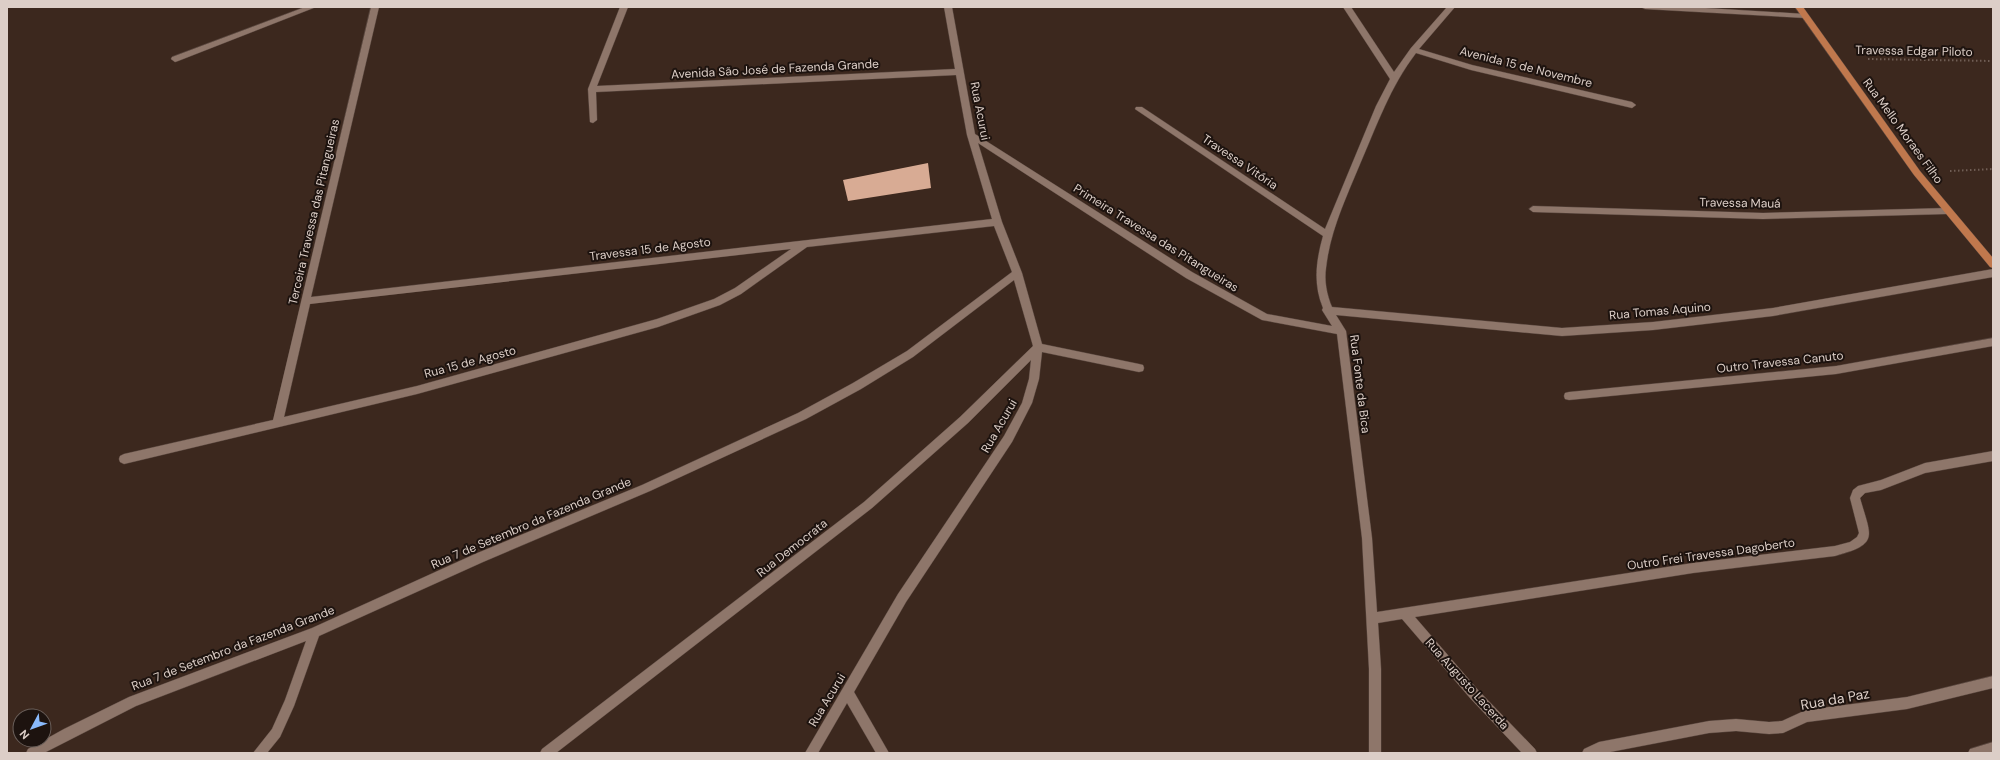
<svg xmlns="http://www.w3.org/2000/svg" width="2000" height="760" viewBox="0 0 2000 760" font-family="'DM Sans',sans-serif">
<rect width="100%" height="100%" fill="#3c281e"/>
<path fill="#d8ab94" d="M928,163L931,188L848,201L843,180Z"/>
<g fill="none" stroke-linecap="round" stroke-linejoin="round">
<g stroke="#57453d" stroke-width="1">
<path id="minor" d="M305,7H316L178,61L175,62L171,59L172,57Z
M371,7H379L311,297L992,219L967,135L956,75L596,92L597,120L593,123L590,122L588,89L620,7H628L597,86L955,69L944,7H952L975,134L1192,272L1267,314L1332,326L1322,310L1323,308C1313,284 1316,261 1323,236L1135,109L1136,107H1142L1325,229L1376,106L1390,79L1343,7H1351L1394,72L1411,48L1447,7H1455L1419,49L1472,65L1632,102L1636,105L1632,108L1471,70L1416,53C1390,87 1377,125 1360,164C1346,198 1330,231 1326,268C1324,281 1327,295 1332,307L1562,328L1653,322L1773,308L1993,269V277L1773,316L1653,330L1562,336L1336,315L1346,331L1372,538L1377,612L1693,563L1835,546L1850,542L1857,537L1859,533L1850,498L1853,490L1858,486L1881,480L1925,463L1993,451V461L1925,473L1881,490L1865,493L1860,498C1871,537 1880,544 1835,556L1693,573L1415,617L1478,690L1535,749L1537,753H1522L1470,698L1402,619L1378,623L1381,669V753H1369V669L1362,538L1337,334L1262,320L1186,278L978,143L1002,222L1022,273L1042,344L1139,364L1143,365L1144,368L1143,371L1139,372L1042,352L1039,379L1032,403L1012,442L906,602L854,692L889,753H876L847,703L818,753H805L898,594L1004,436L1022,403L1029,379L1031,360L968,423L872,508L556,753H540L542,749L864,502L960,417L1033,346L1014,280L913,357L861,389L806,419L650,491L483,562L319,636L294,706L280,737L267,753H253L272,729L285,700L306,641L136,706L44,753H26L28,749L64,729L129,697L312,628L475,554L642,485L798,413L853,383L907,351L1012,272L994,226L807,247L741,294L720,305L658,327L417,394L124,464L120,462L119,459L120,456L124,454L273,420ZM791,249L735,288L714,299L657,319L417,386L284,417L310,304Z
M1641,7H1689L1805,14L1809,16L1805,18L1645,9Z
M1533,206L1763,213L1947,208L1951,211L1947,214L1763,219L1533,212L1529,209Z
M1993,338V346L1836,374L1569,400L1565,399L1564,396L1565,393L1569,392L1836,366Z
M1993,676V688L1907,709L1807,722L1783,733L1769,734L1736,731L1709,733L1605,753H1582L1584,749L1599,742L1709,721L1736,719L1769,722L1782,721L1806,710L1907,697Z
M1993,742V753H1968L1970,749Z"/>
</g>
<g stroke="#57453d" stroke-width="1">
<path id="major" d="M1795,7H1803L1920,171L1993,258V268L1990,267L1914,175Z"/>
</g>
<path stroke="#705e55" stroke-width="2" stroke-dasharray="1.5 2.5" stroke-linecap="butt" d="M1868,59L1993,61
M1950,171L1993,169"/>
<use href="#minor" fill="#8e766a" fill-rule="evenodd"/>
<use href="#major" fill="#c0784d" fill-rule="evenodd"/>
</g>
<g text-anchor="middle" stroke-width="4" stroke-linejoin="round" paint-order="stroke">
<g font-size="12" fill="#dccec7" stroke="#1d130f">
<text transform="translate(1914 51) rotate(1)" y="4">Travessa Edgar Piloto</text>
<text transform="translate(1526 67) rotate(14)" y="4">Avenida 15 de Novembre</text>
<text transform="translate(775 69) rotate(-3)" y="4">Avenida São José de Fazenda Grande</text>
<text transform="translate(980 111) rotate(79)" y="4">Rua Acurui</text>
<text transform="translate(1903 131) rotate(54)" y="4">Rua Mello Moraes Filho</text>
<text transform="translate(1240 162) rotate(34)" y="4">Travessa Vitória</text>
<text transform="translate(1740 203) rotate(1)" y="4">Travessa Mauá</text>
<text transform="translate(314 212) rotate(-77)" y="4">Terceira Travessa das Pitangueiras</text>
<text transform="translate(1156 238) rotate(32)" y="4">Primeira Travessa das Pitangueiras</text>
<text transform="translate(650 249) rotate(-7)" y="4">Travessa 15 de Agosto</text>
<text transform="translate(1660 311) rotate(-5)" y="4">Rua Tomas Aquino</text>
<text transform="translate(470 362) rotate(-15)" y="4">Rua 15 de Agosto</text>
<text transform="translate(1780 362) rotate(-6)" y="4">Outro Travessa Canuto</text>
<text transform="translate(1360 384) rotate(83)" y="4">Rua Fonte da Bica</text>
<text transform="translate(999 426) rotate(-60)" y="4">Rua Acurui</text>
<text transform="translate(531 523) rotate(-23)" y="4">Rua 7 de Setembro da Fazenda Grande</text>
<text transform="translate(792 548) rotate(-38)" y="4">Rua Democrata</text>
<text transform="translate(1711 554) rotate(-8)" y="4">Outro Frei Travessa Dagoberto</text>
<text transform="translate(233 648) rotate(-21)" y="4">Rua 7 de Setembro da Fazenda Grande</text>
<text transform="translate(1467 684) rotate(48)" y="4">Rua Augusto Lacerda</text>
<text transform="translate(827 700) rotate(-59)" y="4">Rua Acurui</text>
</g>
<g font-size="14" fill="#dccec7" stroke="#1d130f">
<text transform="translate(1835 699) rotate(-10)" y="5">Rua da Paz</text>
</g>
</g>
<rect width="2000" height="760" fill="none" stroke="#dccec7" stroke-width="16"/>
<g transform="translate(32 728) rotate(229)"><circle r="19" fill="#1d130f" stroke="#695e59"/>
<path d="M0-3L7 15L0 10L-7 15Z" fill="#8abafc"/>
<text y="-6" font-size="11" font-weight="bold" text-anchor="middle" fill="#dccec7">N</text>
</g>
</svg>
